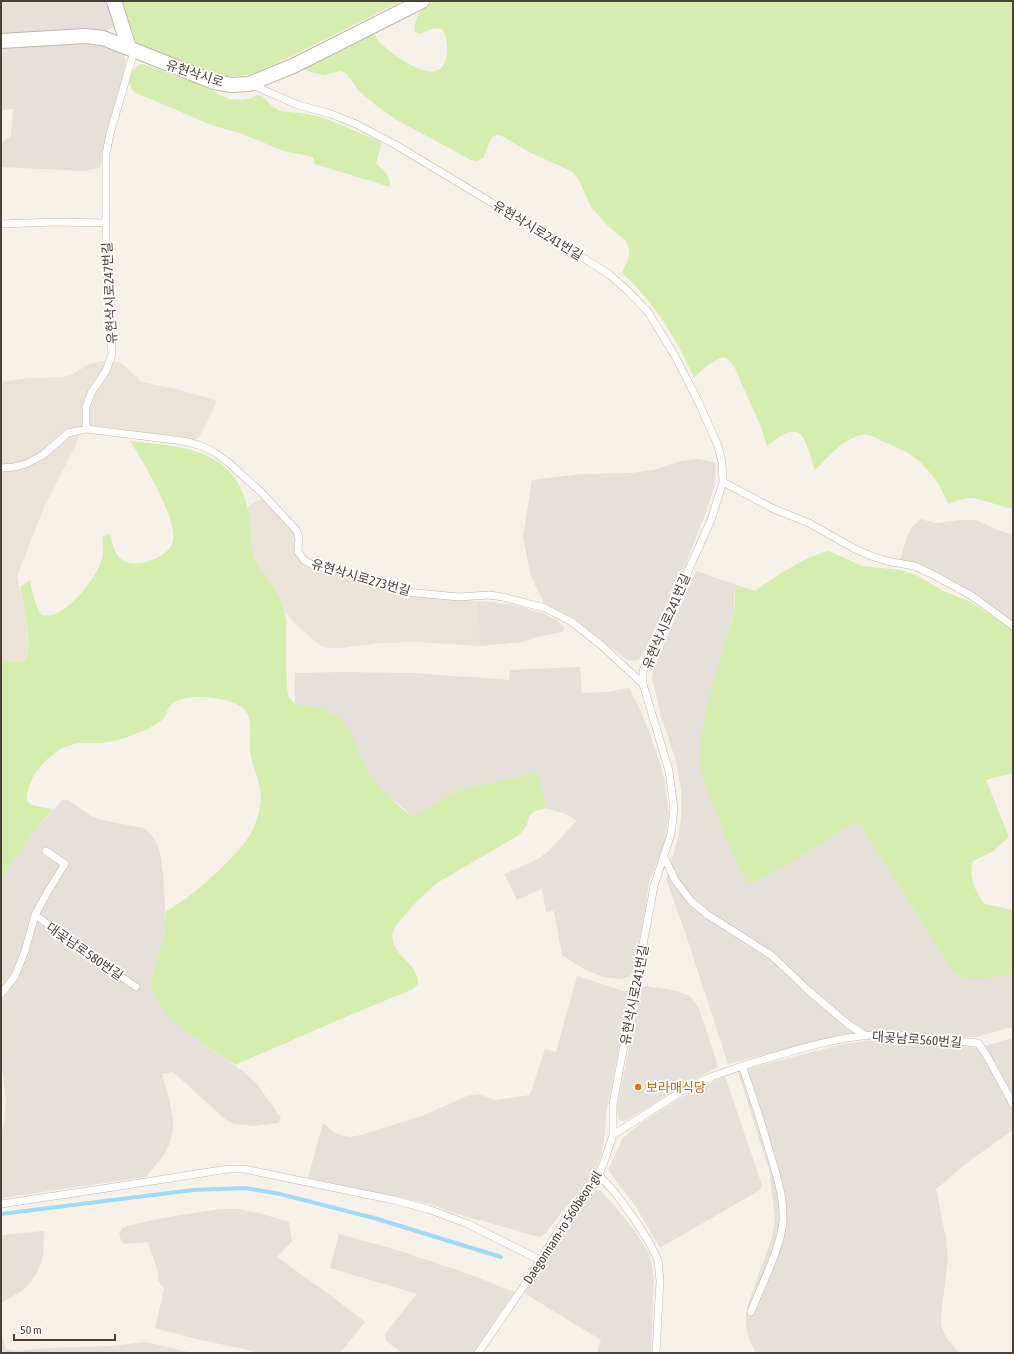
<svg xmlns="http://www.w3.org/2000/svg" width="1014" height="1354" viewBox="0 0 1014 1354" font-family="'Asap Condensed','Noto Sans KR',sans-serif">
<rect width="100%" height="100%" fill="#f6f1e9"/>
<path fill="#eae3d7" d="M102,361L119,362L127,368L141,382L176,389L202,396L217,401L200,436L197,439L193,440L92,425L82,426L76,445L44,507L17,577L26,613L28,648L26,659L24,662H15L4,661L1,660V382L30,378L63,377L71,375L89,364Z
M259,500H263L295,533V552L300,560L307,567L340,574L396,593L410,596L476,601L480,646L417,642L379,643L342,648H328L322,646L311,638L293,621L283,610L269,581L255,560L251,548L247,509L250,505Z"/>
<path fill="#e5e0da" d="M1,1H108L115,20L113,28L105,31L90,30L1,36Z
M97,42L123,53L126,61L123,75L106,135L101,165L99,168L84,171L1,167V143L11,136L13,109L1,110V47Z
M699,459L716,463L714,487L707,510L687,560L645,650L641,657L635,661L627,660L571,616L544,603L531,577L523,537L532,480L582,474L631,473L658,469L680,461Z
M921,519L935,523L961,520H976L995,529L1013,535V622L968,590L929,568L917,563L900,560L907,537L912,527Z
M696,571L737,585L734,594V612L712,690L703,728L701,750V767L705,781L753,883L792,862L851,824L857,823L861,826L950,967L990,977L1013,974V1027L976,1037H959L908,1032L875,1031L839,1035L728,1064L687,938L666,879L678,838L681,819V790L676,761L662,719L652,678L654,667Z
M476,601L493,602L519,606L544,614L556,620L564,627L563,632L541,636L522,642L480,646Z
M580,667L582,693L606,692L629,688L640,709L649,731L661,766L665,784L669,813L666,835L662,850L649,882L644,917L633,973L629,977L619,979L603,977L593,973L582,968L562,955L554,911L546,912L542,889L517,900L504,874L536,860L549,851L577,820L565,814L546,808L539,772L456,791L417,816L411,815L387,795L371,778L332,713L319,709L295,704V673L343,672L413,673L509,680L510,670Z
M62,800H68L91,816L101,820L144,828L151,834L156,842L160,853L163,874L166,921L165,933L152,976L185,1031L244,1072L257,1084L281,1118L278,1123L256,1126L233,1124L225,1119L173,1072L162,1074L169,1099L173,1119V1130L169,1145L164,1155L146,1177L1,1198V1136L4,1122L6,1101L3,1074L1,1067V878L34,831Z
M577,976L630,993L607,1109L604,1140L600,1159L589,1181L569,1203L546,1233L539,1237L457,1214L430,1204L308,1178L323,1123L331,1130L340,1135L350,1137L361,1135L422,1116L467,1096L478,1094L496,1100L530,1095L545,1049L556,1052Z
M646,986L677,991L690,996L694,1001L699,1009L710,1041L718,1067L674,1091L625,1121H620L618,1118L617,1108L619,1097L641,992L642,988Z
M1013,1038V1130L972,1159L936,1189L946,1239L948,1259L941,1316V1325L946,1337L959,1353H756L749,1339L746,1326V1316L748,1304L772,1238L775,1218L769,1170L738,1072L769,1063L848,1043L883,1039H902L977,1048Z
M725,1076L762,1185L760,1190L660,1248L636,1207L608,1170L623,1138L641,1123L682,1097Z
M596,1190H600L614,1205L637,1234L649,1254L652,1267L654,1279L651,1353H597L601,1340L524,1293L575,1216Z
M221,1209H238L262,1214L289,1222L292,1241L277,1257L330,1295L365,1322L340,1353H255L252,1351L197,1339L155,1328L164,1289L158,1280V1272L148,1242L124,1244L121,1240L119,1234L122,1228L130,1225L174,1216Z
M44,1231L43,1256L38,1271L30,1283L23,1290L1,1303V1235Z
M339,1234L397,1250L472,1275L514,1292L473,1353H402L386,1341L385,1334L417,1294L330,1268Z
M1,1332L6,1349L16,1351L48,1348L111,1346L146,1342L192,1353H1Z"/>
<path fill="#d5edae" d="M119,1H401L280,62L254,73L241,76H226L209,73L137,45L133,41Z
M436,1H1013V509L974,498H966L948,504C942,487 929,468 914,457C906,451 894,446 884,442C877,439 869,433 861,435C842,440 829,456 815,470C804,437 803,416 767,446L761,427L734,366L729,360L724,357C711,361 703,369 694,378C677,339 654,302 622,273L629,257V249L626,241L607,225L591,207L578,178L571,171L533,154L502,136L497,135L492,137L483,158L477,161L471,160L397,120L378,107L359,91L346,73L340,71L323,75L314,73L303,69L301,64L373,30C374,33 375,36 377,39C386,51 429,83 442,67C445,64 446,59 447,55C448,46 447,36 442,29L434,28L419,34L414,31C417,13 420,9 436,1Z
M143,64L203,86L229,99L241,100L250,99L257,95L262,96L273,107L280,111L308,114L324,118L382,142L376,164C385,171 390,175 390,187L315,164L313,157L284,151L240,133L214,126L136,93C125,84 129,75 138,65Z
M130,441C184,447 238,448 249,515C251,530 249,545 255,560C259,567 264,573 269,580C276,591 284,606 286,619C287,626 286,633 286,640C286,654 286,668 287,683C287,686 287,691 288,695C289,698 293,702 295,704C310,707 327,708 339,718C354,730 358,753 366,769C370,778 402,812 411,815C413,816 415,815 417,815L456,791L539,772L546,808L535,811L529,816C528,824 525,829 519,835L437,883L417,901L394,928L392,935L393,943L398,952L412,967L417,976L418,984L413,989L350,1015L235,1065L185,1031L166,1013L153,993L151,986L152,976L165,933L166,911C188,901 242,853 252,831C257,821 261,808 261,796C260,780 251,765 250,749C249,732 256,713 236,704C219,697 191,693 174,702C167,706 167,715 162,720C153,728 138,733 127,737C116,741 105,743 94,743C89,743 84,743 79,743C61,746 48,756 37,771C31,779 26,791 27,801L32,805L40,807L53,809L34,831L1,878V660L15,662H24C34,650 24,602 20,587L30,580C32,593 35,604 41,615C65,621 96,579 102,559C104,552 103,544 103,537L110,534C112,542 114,554 121,559C135,570 169,558 173,541C178,520 142,459 130,441Z
M829,551L862,566L901,570L916,575L941,590L969,601L1013,630V773L986,780L1009,837L992,852L973,861C968,875 975,893 985,904L1013,910V974C1003,976 972,980 963,977C958,975 954,971 950,967L861,826L857,823L851,824L792,862L753,883L747,882C733,857 722,829 712,801C708,790 702,778 701,767C697,727 717,671 728,633C730,626 733,619 734,612C736,602 733,596 737,585L755,591C775,577 805,556 829,551Z"/>
<g fill="none" stroke-linecap="round" stroke-linejoin="round">
<path stroke="#a1daf7" stroke-width="4" d="M1,1214L193,1190L245,1188L280,1194L374,1218L501,1257"/>
<g stroke="#c2b8aa" stroke-width="8">
<path id="service" d="M250,84L298,105L331,114L356,124L396,145L590,262L610,275L629,292L648,312L675,356L699,403L718,446L722,462L723,482L711,520L643,671V684L669,771L674,808L671,834L654,886L613,1104V1135
M1,224L55,222L106,223
M86,429V407L91,393L106,371L112,354L106,252V154L110,134L134,51
M1,468L14,467L26,464L43,455L68,433L86,429L183,441L199,445L214,452L229,463L262,493L297,531L299,539L298,547V552L304,560L311,564L349,574L406,592L459,597L489,595L503,597L545,608L572,622L601,645L643,684
M723,482L774,509L809,523L855,549L871,556L887,561L914,566L932,574L972,596L1013,626
M664,857L675,880L691,901L708,915L771,955L810,992L848,1024L866,1036
M35,915L136,987
M1,994L15,976L25,951L35,915L48,891L65,864L46,851
M742,1066C783,1054 829,1038 872,1035C907,1033 943,1041 978,1043L987,1056L1013,1104
M598,1174L616,1194L635,1220L649,1242L658,1260L660,1281L656,1353
M1,1204L114,1187L228,1169H244L394,1200L428,1209L468,1224L540,1260
M478,1353L530,1277L560,1228L579,1201L595,1183L604,1162L613,1135L682,1091L711,1077L742,1066C752,1094 761,1121 769,1150C776,1173 784,1196 783,1221C781,1248 761,1286 751,1312"/>
</g>
<g stroke="#c2b8aa" stroke-width="16">
<path id="minor" d="M114,1L129,48
M1,41L85,36L103,38L214,82L231,85L249,84L293,66L422,1"/>
</g>
<use href="#service" stroke="#fff" stroke-width="7"/>
<use href="#minor" stroke="#fff" stroke-width="14"/>
</g>
<circle fill="#e8710a" stroke="#fff" stroke-width="1.5" cx="638" cy="1087" r="4"/>
<g text-anchor="middle" stroke-width="3.5" stroke-linejoin="round" paint-order="stroke">
<g font-size="13" fill="#4b4136" stroke="#fff">
<text transform="translate(195 73) rotate(18)" y="5">유현삭시로</text>
<text transform="translate(538 230) rotate(31)" y="5">유현삭시로241번길</text>
<text transform="translate(109 293) rotate(-93)" y="5">유현삭시로247번길</text>
<text transform="translate(361 577) rotate(16)" y="5">유현삭시로273번길</text>
<text transform="translate(666 621) rotate(-67)" y="5">유현삭시로241번길</text>
<text transform="translate(85 951) rotate(35)" y="5">대곶남로580번길</text>
<text transform="translate(634 995) rotate(-79)" y="5">유현삭시로241번길</text>
<text transform="translate(917 1039) rotate(4)" y="5">대곶남로560번길</text>
<text transform="translate(562 1227) rotate(-57)" y="5">Daegonnam-ro 560beon-gil</text>
</g>
<g font-size="13" fill="#c56008" stroke="#fff" text-anchor="start">
<text x="646" y="1092">보라매식당</text>
</g>
</g>
<rect width="1014" height="1354" fill="none" stroke="#4b4136" stroke-width="4"/>
<path d="M14 1334v6h101v-6" fill="none" stroke="#4b4136" stroke-width="2"/>
<text x="20" y="1334" font-size="12" fill="#4b4136" stroke="#ffffff" stroke-width="3" paint-order="stroke">50 m</text>
</svg>
